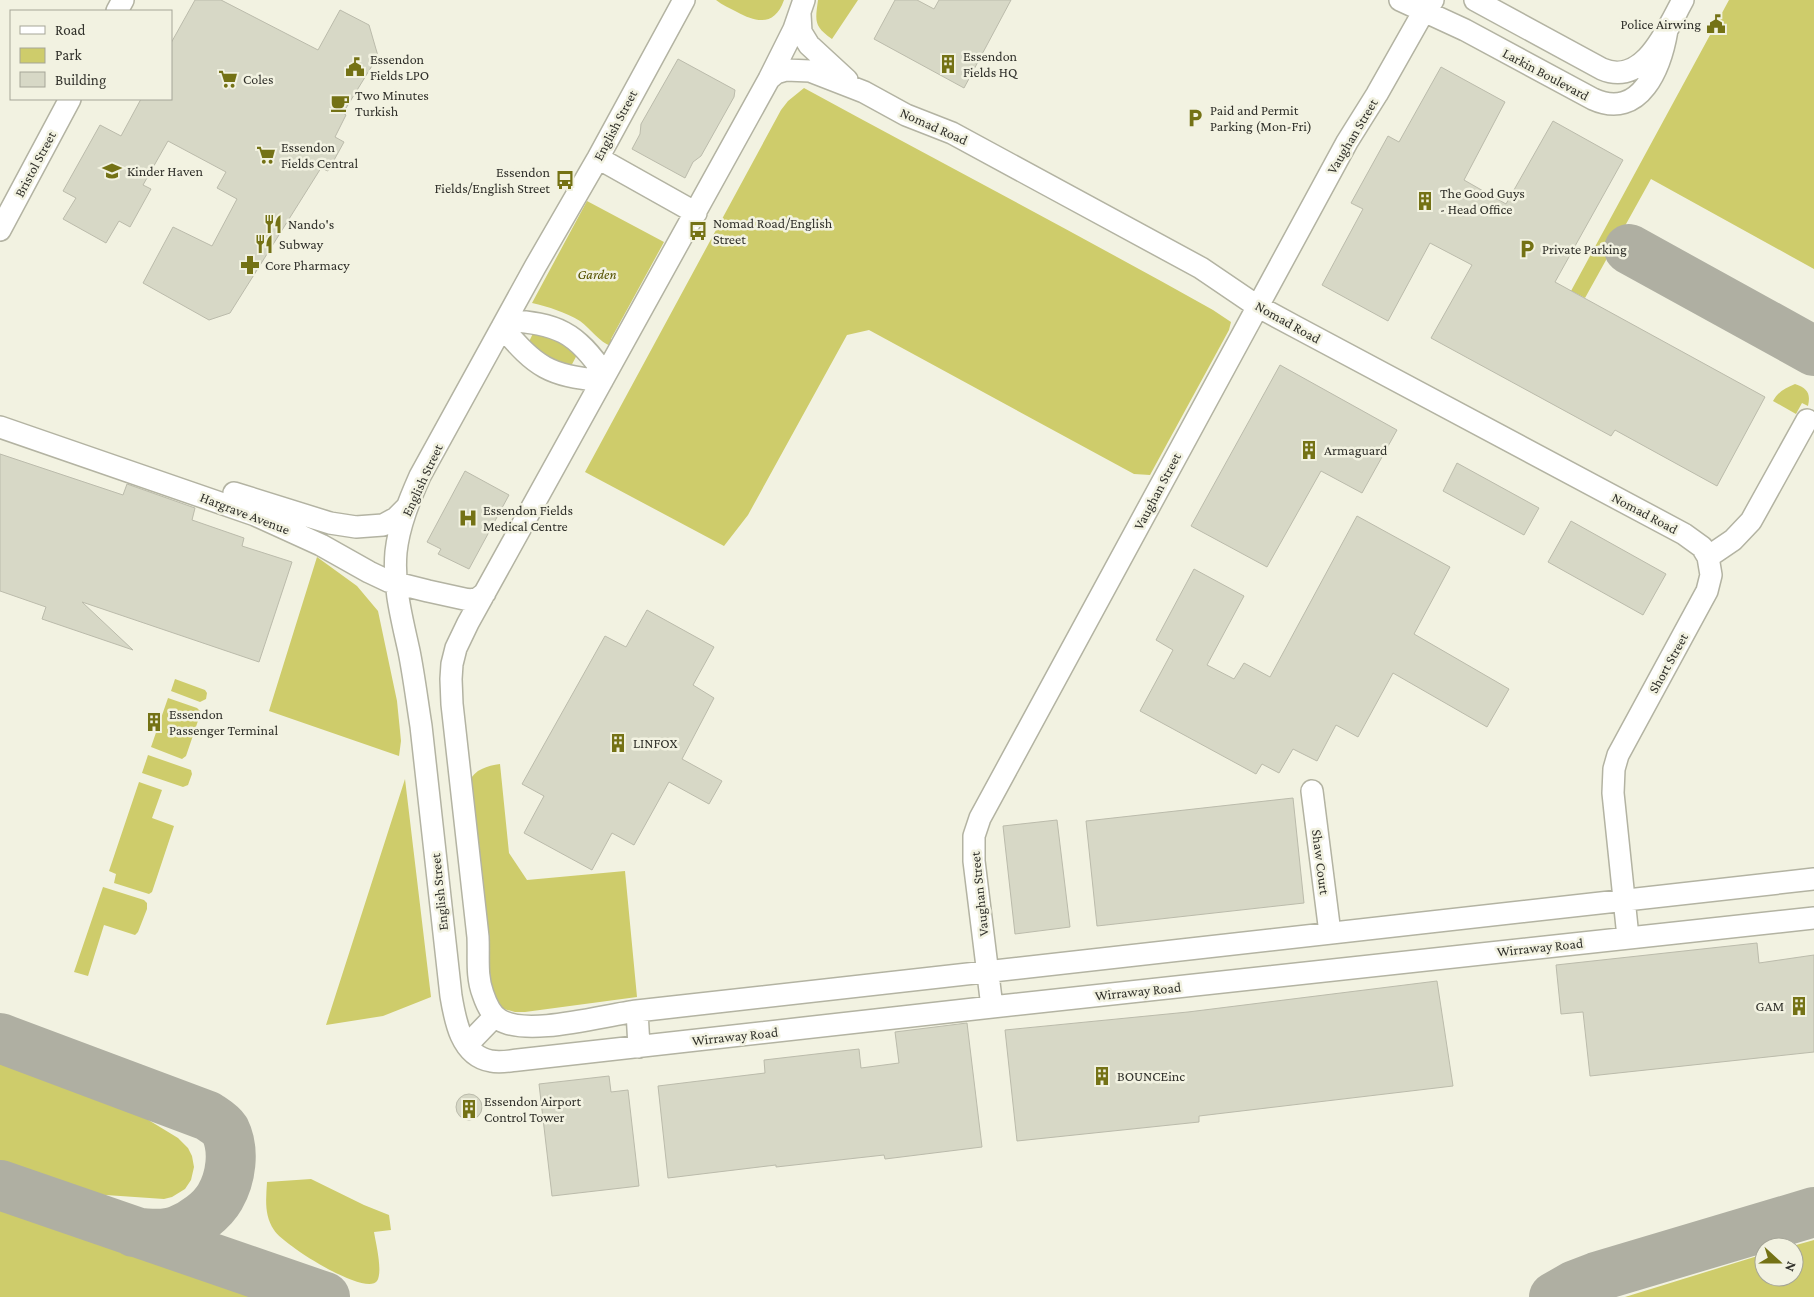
<svg xmlns="http://www.w3.org/2000/svg" width="1814" height="1297" viewBox="0 0 1814 1297" font-family="'Crimson Pro',serif">
<rect width="100%" height="100%" fill="#f2f2e1"/>
<path fill="#cecc6b" d="M716,0H784C775,26 757,23 737,12C730,8 722,5 716,0Z
M818,0H858L832,39C814,26 815,22 818,0Z
M1729,0H1814V269L1651,179L1585,298L1571,291Z
M804,88C940,162 1077,234 1213,310L1231,322L1229,330L1150,475L1134,474L869,330L847,335L748,515L724,546L585,472L781,110L788,101Z
M587,201L664,242L611,339L612,341L611,346C600,343 590,328 580,321C565,312 549,307 532,303Z
M535,329L579,351L569,370L527,346Z
M1795,384C1807,388 1811,393 1808,406L1802,403L1796,414L1773,401C1778,392 1785,388 1795,384Z
M317,557L357,586L378,611L397,701L401,741L399,756L269,711Z
M175,679L205,690L207,693L206,699L200,702L171,691Z
M168,698L197,708L201,712L186,756L182,759L151,747Z
M148,755L191,770L192,774L188,785L183,787L142,773Z
M500,764L509,853L527,880L625,871L637,997L525,1012H515L504,1009L498,1004L492,991L469,782C475,769 487,766 500,764Z
M405,779L431,997L383,1016L326,1025Z
M139,782L162,790L152,818L174,826L152,892L149,894L114,883L116,874L109,871Z
M103,887L144,900L147,903V909L138,932L135,935L104,925L88,976L74,972Z
M0,1063L132,1110L178,1138L188,1148L192,1156L194,1167L191,1180L185,1189L172,1197L164,1199L91,1194L80,1191L0,1163Z
M311,1179L364,1205L389,1215L391,1230L374,1232C376,1244 383,1272 377,1281C366,1297 283,1245 274,1230C264,1215 266,1199 267,1182Z
M0,1198L249,1282L268,1297H0Z
M1814,1240V1297H1625L1764,1254V1277H1794V1247H1789Z"/>
<g fill="none" stroke-linecap="round" stroke-linejoin="round">
<path stroke="#afafa2" stroke-width="50" d="M1629,249L1814,351
M0,1038L208,1116C214,1120 221,1124 225,1130C235,1150 231,1178 220,1197C212,1211 194,1224 179,1230C165,1236 149,1234 134,1232
M0,1185L325,1297
M1554,1297L1575,1285L1596,1277L1814,1212"/>
</g>
<path fill="#d7d8c6" stroke="#bbbbab" d="M195,0H221L318,50L340,10L369,25L378,56L343,113L346,115L335,137L344,142L328,171L321,168L230,313L209,320L143,283L173,227L212,246L237,199L217,188L226,172L168,141L143,185L151,189L130,227L119,221L106,243L63,219L76,198L63,191L100,125L121,136L141,99H171V43Z
M895,0H917L934,9L939,0H1011L964,88L874,39Z
M678,59L735,90L734,97L701,156L693,162L685,178L632,149L640,134L641,124Z
M1441,67L1505,102L1464,180L1506,204L1553,121L1623,160L1555,282L1765,397L1717,486L1615,430L1611,436L1431,338L1472,265L1430,243L1388,321L1322,285L1363,209L1351,203L1388,136L1399,142Z
M1280,365L1397,430L1362,493L1321,471L1267,567L1191,526Z
M0,454L123,495L127,484L195,508L192,520L244,538L242,546L292,562L259,662L82,602L133,650L42,619L46,607L0,591Z
M1457,463L1539,508L1524,535L1443,491Z
M465,471L509,495L469,569L438,554L441,549L427,542Z
M1357,516L1450,567L1414,634L1509,689L1487,727L1393,673L1358,737L1336,725L1317,761L1293,749L1279,773L1262,764L1256,774L1140,711L1173,650L1156,640L1194,569L1244,596L1207,665L1234,679L1244,663L1270,677Z
M1571,521L1666,574L1643,615L1548,562Z
M647,610L714,647L693,685L714,698L682,759L722,781L709,804L669,782L634,845L612,833L592,870L524,833L544,796L522,784L605,636L626,647Z
M1293,798L1304,903L1097,926L1086,821Z
M1057,820L1070,927L1015,934L1003,826Z
M1757,943L1759,963L1814,955V1052L1590,1076L1583,1012L1561,1014L1556,965Z
M1437,981L1453,1086L1199,1116V1122L1017,1141L1005,1030L1188,1012Z
M967,1023L982,1147L885,1159L884,1155L776,1167V1165L668,1178L658,1086L765,1073L764,1060L859,1049L861,1068L899,1063L895,1032Z
M609,1076L611,1092L628,1090L639,1186L552,1196L539,1084Z
M456 1107a13 13 0 1 1 26 0a13 13 0 1 1-26 0Z"/>
<g fill="none" stroke-linecap="round" stroke-linejoin="round">
<g stroke="#b3b3a2" stroke-width="24">
<path id="street" d="M684,0L598,158L535,267L420,476C409,501 399,525 396,552C393,586 402,619 409,651C414,676 417,701 421,726L451,996C455,1020 461,1056 491,1061C500,1063 509,1061 518,1060L992,1007L1814,918
M804,0L794,29L769,79L468,623L456,648L452,664L451,679L452,704L478,937C479,956 476,976 483,994C486,1003 491,1015 500,1020C528,1037 604,1015 637,1011L1814,879
M1400,0L1465,30L1593,99C1641,121 1661,66 1667,30
M1475,0L1602,69C1644,87 1667,29 1683,0
M117,11L123,0
M800,14L801,32L809,45L847,80
M769,79L776,73L786,70L810,71L864,92L906,115L952,133L1201,268L1257,306L1296,327L1684,534L1702,547L1708,557
M598,158L696,213
M0,230L70,99
M506,320C557,324 576,331 605,375
M502,327C537,368 548,375 602,381
M0,427L255,515L321,545L369,572L388,581L428,591L469,600L477,599L485,593
M234,493L330,523L356,527L383,525L396,518L406,508
M1312,791L1330,933
M1628,937L1613,793L1614,769L1618,755L1707,591L1711,575L1708,557L1733,540L1751,521L1807,420
M992,1007L974,861V836L980,818L1347,142L1377,94L1420,18L1433,0
M637,1011L639,1047
M467,1045L495,1016"/>
</g>
<use href="#street" stroke="#fff" stroke-width="21"/>
</g>
<defs>
<g id="civic-bare" transform="scale(1.5)"><path d="M-.6-6.5H3V-4.5H.6V-3L4-1V1h2V6H-6V1h2V-1L-.6-3ZM-1.2 2.5V6h2.4V2.5Z" fill="#747215" stroke="#f2f2e1" stroke-width="2.5" paint-order="stroke"/></g>
<g id="building-bare" transform="scale(1.5)"><path d="M-4-6H4V6H1V3H-1V6H-4ZM-2.5-4.3h1.7v1.8h-1.7ZM.8-4.3h1.7v1.8H.8ZM-2.5-1h1.7V.8h-1.7ZM.8-1h1.7V.8H.8Z" fill="#747215" stroke="#f2f2e1" stroke-width="2.5" paint-order="stroke"/></g>
<g id="supermarket-bare" transform="scale(1.5)"><path d="M-6-5.5h2.5l.6 2H6L4.5 2H-2.5L-4.4-4H-6ZM-1.5 3.2a1.3 1.3 0 1 0 .1 0ZM3 3.2a1.3 1.3 0 1 0 .1 0Z" fill="#747215" stroke="#f2f2e1" stroke-width="2.5" paint-order="stroke"/></g>
<g id="cafe-bare" transform="scale(1.5)"><path d="M-5.5-4.5H6V0H3Q3 3.5 0 3.5H-2.5Q-5.5 3.5-5.5 0ZM3-3.2v2h1.7v-2ZM-6 4.5H4V6H-6Z" fill="#747215" stroke="#f2f2e1" stroke-width="2.5" paint-order="stroke"/></g>
<g id="parking-bare" transform="scale(1.5)"><path d="M-3.5-5.5H1a3.5 3.5 0 0 1 0 7H-1V5.5H-3.5ZM-1-3.4V-.6H.8a1.4 1.4 0 0 0 0-2.8Z" fill="#747215" stroke="#f2f2e1" stroke-width="2.5" paint-order="stroke"/></g>
<g id="school-bare" transform="scale(1.5)"><path d="M0-5L7-2L0 1L-7-2ZM-4 1L0 2.5L4 1V4Q0 6-4 4Z" fill="#747215" stroke="#f2f2e1" stroke-width="2.5" paint-order="stroke"/></g>
<g id="bus-bare" transform="scale(1.5)"><path d="M-5-6H5V4H4V6H2V4H-2V6H-4V4H-5ZM-3.5-4V0h7V-4ZM-3.5 1.2v1.5H-2V1.2ZM2 1.2v1.5H3.5V1.2Z" fill="#747215" stroke="#f2f2e1" stroke-width="2.5" paint-order="stroke"/></g>
<g id="restaurant-bare" transform="scale(1.5)"><path d="M-5-6h1v4h1v-4h1v4h1v-4h1v5L-1.5 .5V6h-2V.5L-5-1ZM5-6V6H3V1.5H1.5Q1.5-4 5-6Z" fill="#747215" stroke="#f2f2e1" stroke-width="2.5" paint-order="stroke"/></g>
<g id="pharmacy-bare" transform="scale(1.5)"><path d="M-2-6h4v4h4v4h-4v4h-4v-4h-4v-4h4Z" fill="#747215" stroke="#f2f2e1" stroke-width="2.5" paint-order="stroke"/></g>
<g id="hospital-bare" transform="scale(1.5)"><path d="M-5-5h3v3.5h4V-5h3V5h-3V1.5h-4V5h-3Z" fill="#747215" stroke="#f2f2e1" stroke-width="2.5" paint-order="stroke"/></g>
</defs>
<g fill-rule="evenodd">
<use href="#civic-bare" x="1716" y="24"/>
<use href="#building-bare" x="948" y="64"/>
<use href="#civic-bare" x="355" y="67"/>
<use href="#supermarket-bare" x="228" y="79"/>
<use href="#cafe-bare" x="340" y="103"/>
<use href="#parking-bare" x="1195" y="118"/>
<use href="#supermarket-bare" x="266" y="155"/>
<use href="#school-bare" x="112" y="171"/>
<use href="#bus-bare" x="565" y="180"/>
<use href="#building-bare" x="1425" y="201"/>
<use href="#restaurant-bare" x="273" y="224"/>
<use href="#bus-bare" x="698" y="231"/>
<use href="#restaurant-bare" x="264" y="244"/>
<use href="#parking-bare" x="1527" y="249"/>
<use href="#pharmacy-bare" x="250" y="265"/>
<use href="#building-bare" x="1309" y="450"/>
<use href="#hospital-bare" x="468" y="518"/>
<use href="#building-bare" x="154" y="722"/>
<use href="#building-bare" x="618" y="743"/>
<use href="#building-bare" x="1799" y="1006"/>
<use href="#building-bare" x="1102" y="1076"/>
<use href="#building-bare" x="469" y="1109"/>
</g>
<g text-anchor="middle" stroke-width="5" stroke-linejoin="round" paint-order="stroke">
<g font-size="14" fill="#31312b" stroke="#f2f2e1" text-anchor="start">
<text x="1701" y="29" text-anchor="end">Police Airwing</text>
<text x="963" y="61">Essendon<tspan x="963" dy="16">Fields HQ</tspan></text>
<text x="370" y="64">Essendon<tspan x="370" dy="16">Fields LPO</tspan></text>
<text x="243" y="84">Coles</text>
<text x="355" y="100">Two Minutes<tspan x="355" dy="16">Turkish</tspan></text>
<text x="1210" y="115">Paid and Permit<tspan x="1210" dy="16">Parking (Mon-Fri)</tspan></text>
<text x="281" y="152">Essendon<tspan x="281" dy="16">Fields Central</tspan></text>
<text x="127" y="176">Kinder Haven</text>
<text x="550" y="177" text-anchor="end">Essendon<tspan x="550" dy="16">Fields/English Street</tspan></text>
<text x="1440" y="198">The Good Guys<tspan x="1440" dy="16">- Head Office</tspan></text>
<text x="713" y="228">Nomad Road/English<tspan x="713" dy="16">Street</tspan></text>
<text x="288" y="229">Nando's</text>
<text x="279" y="249">Subway</text>
<text x="1542" y="254">Private Parking</text>
<text x="265" y="270">Core Pharmacy</text>
<text x="1324" y="455">Armaguard</text>
<text x="483" y="515">Essendon Fields<tspan x="483" dy="16">Medical Centre</tspan></text>
<text x="169" y="719">Essendon<tspan x="169" dy="16">Passenger Terminal</tspan></text>
<text x="633" y="748">LINFOX</text>
<text x="1784" y="1011" text-anchor="end">GAM</text>
<text x="1117" y="1081">BOUNCEinc</text>
<text x="484" y="1106">Essendon Airport<tspan x="484" dy="16">Control Tower</tspan></text>
</g>
<g font-size="14" fill="#31312b" stroke="#f2f2e1">
<text transform="translate(1546 74) rotate(28)" y="5">Larkin Boulevard</text>
<text transform="translate(615 125) rotate(-62)" y="5">English Street</text>
<text transform="translate(934 126) rotate(24)" y="5">Nomad Road</text>
<text transform="translate(1352 136) rotate(-59)" y="5">Vaughan Street</text>
<text transform="translate(35 164) rotate(-62)" y="5">Bristol Street</text>
<text transform="translate(1288 322) rotate(29)" y="5">Nomad Road</text>
<text transform="translate(422 480) rotate(-65)" y="5">English Street</text>
<text transform="translate(1157 491) rotate(-62)" y="5">Vaughan Street</text>
<text transform="translate(245 513) rotate(21)" y="5">Hargrave Avenue</text>
<text transform="translate(1645 513) rotate(28)" y="5">Nomad Road</text>
<text transform="translate(1668 663) rotate(-61)" y="5">Short Street</text>
<text transform="translate(1321 862) rotate(83)" y="5">Shaw Court</text>
<text transform="translate(439 892) rotate(-96)" y="5">English Street</text>
<text transform="translate(979 894) rotate(-96)" y="5">Vaughan Street</text>
<text transform="translate(1540 947) rotate(-6)" y="5">Wirraway Road</text>
<text transform="translate(1138 991) rotate(-6)" y="5">Wirraway Road</text>
<text transform="translate(735 1036) rotate(-6)" y="5">Wirraway Road</text>
</g>
<g font-size="14" font-style="italic" fill="#555300" stroke="#f2f2e1">
<text x="597" y="279">Garden</text>
</g>
</g>
<rect x="10" y="10" width="162" height="90" fill="#f2f2e1" stroke="#a5a598"/>
<rect x="20" y="26" width="25" height="8" fill="#ffffff" stroke="#a5a598"/>
<text x="55" y="35" font-size="15" fill="#31312b">Road</text>
<rect x="20" y="48" width="25" height="15" fill="#cecc6b" stroke="#a5a598"/>
<text x="55" y="60" font-size="15" fill="#31312b">Park</text>
<rect x="20" y="72" width="25" height="15" fill="#d7d8c6" stroke="#a5a598"/>
<text x="55" y="85" font-size="15" fill="#31312b">Building</text>
<g transform="translate(1779 1262) rotate(111)"><circle r="24" fill="#f2f2e1" stroke="#a5a598"/>
<path d="M0-4L9 19L0 12L-9 19Z" fill="#747215"/>
<text y="-8" font-size="14" font-weight="bold" text-anchor="middle" fill="#31312b">N</text>
</g>
</svg>
